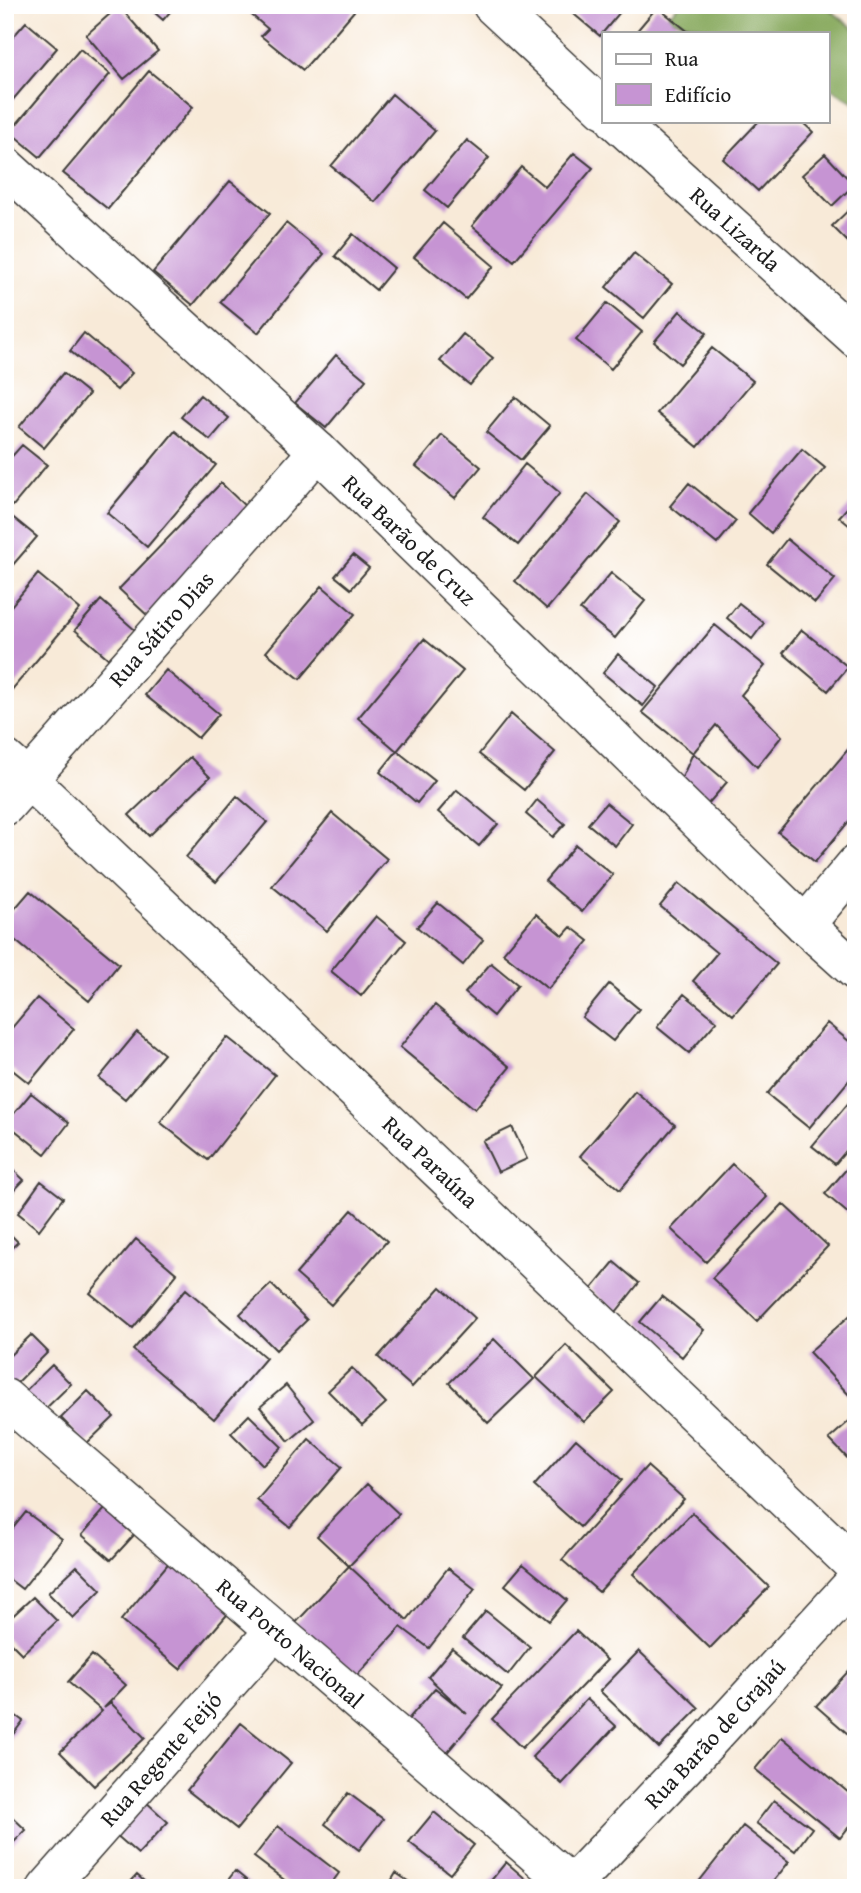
<svg xmlns="http://www.w3.org/2000/svg" width="861" height="1893" viewBox="0 0 861 1893" font-family="'Gentium Book Plus',serif">
<rect width="100%" height="100%" fill="#fff"/>
<filter id="ink" filterUnits="userSpaceOnUse"><feTurbulence type="fractalNoise" baseFrequency=".0143" numOctaves="2"/><feDisplacementMap in="SourceGraphic" scale="14" xChannelSelector="R" yChannelSelector="G"/><feConvolveMatrix kernelMatrix="1 2 1 2 8 2 1 2 1" color-interpolation-filters="sRGB"/></filter>
<filter id="wash" filterUnits="userSpaceOnUse"><feTurbulence type="fractalNoise" baseFrequency=".00686" numOctaves="4" result="noise"/><feDisplacementMap in="SourceGraphic" scale="28" xChannelSelector="R" yChannelSelector="G"/><feGaussianBlur stdDeviation="1.57" result="paint"/><feColorMatrix in="noise" values="0 0 0 0 0 0 0 0 0 0 0 0 0 0 0 0 0 1.4 0 .05"/><feComposite in="paint" operator="in"/></filter>
<g filter="url(#wash)">
<rect width="100%" height="100%" fill="#f8ead8"/>
<path fill="#87a95d" stroke="#52623c" stroke-width="2" d="M679,5H824L856,30V103L828,87V33H728L666,18Z"/>
<g id="blocks">
<path fill="#c694d3" d="M146,5H176L163,20Z
M240,5H347L354,11L303,70L261,36L268,29Z
M563,5H626L600,36Z
M119,6L158,51L124,79L86,35Z
M657,7L690,33H635Z
M26,22L57,48L5,109V46Z
M80,49L110,74L40,157L10,132Z
M149,71L193,107L108,209L63,173Z
M392,94L435,131L375,202L331,166Z
M759,121H801L813,132L758,191L723,159Z
M467,140L489,158L447,208L425,190Z
M574,153L593,168L514,261L472,226L521,167L545,187Z
M825,154L854,185L832,206L802,175Z
M230,181L270,213L193,305L153,272Z
M856,203V250L832,226Z
M286,223L324,254L258,333L220,302Z
M443,223L494,266L466,299L414,257Z
M353,234L394,268L376,290L335,256Z
M634,253L672,284L644,318L606,287Z
M607,303L642,332L611,369L576,340Z
M680,311L707,333L680,364L654,342Z
M84,333L132,373L117,390L70,351Z
M463,334L493,358L470,385L440,361Z
M712,348L753,381L698,447L657,413Z
M336,355L366,380L326,428L295,403Z
M63,373L89,394L44,448L19,427Z
M200,395L229,418L210,440L181,417Z
M515,397L550,426L521,460L486,432Z
M175,431L216,465L147,547L107,513Z
M442,435L481,467L455,498L416,466Z
M22,445L47,465L13,506L5,500V464Z
M802,449L825,468L771,533L748,513Z
M525,464L560,493L518,545L483,517Z
M221,483L249,510L148,616L119,589Z
M689,483L736,521L717,544L670,506Z
M588,494L620,522L547,609L515,581Z
M856,498V531L839,517Z
M5,511L37,537L11,567L5,562Z
M787,539L835,579L815,603L767,564Z
M353,555L369,568L351,589L335,576Z
M611,573L645,601L615,638L580,610Z
M38,574L80,609L10,692L5,689V613Z
M322,586L355,614L300,679L266,652Z
M101,600L135,630L109,659L75,630Z
M739,603L764,623L752,639L727,618Z
M715,625L765,666L741,695L782,736L757,767L716,725L693,753L727,782L707,805L680,782L693,753L642,712Z
M802,630L848,667L828,691L783,653Z
M424,639L463,671L397,751L358,718Z
M618,654L658,687L643,706L603,673Z
M166,670L219,714L198,738L145,695Z
M511,714L555,752L524,790L479,754Z
M856,740V813L815,862L778,832Z
M397,751L435,781L417,803L380,772Z
M190,757L210,777L149,836L129,815Z
M457,790L498,824L479,846L438,812Z
M237,796L267,822L216,882L186,857Z
M537,800L565,824L553,837L526,814Z
M606,803L632,824L615,846L588,824Z
M332,813L387,859L327,931L272,886Z
M576,845L613,875L582,912L545,881Z
M679,883L777,964L733,1015L693,981L717,953L660,906Z
M30,891L119,964L89,1001L5,932V920Z
M438,903L483,940L463,965L417,927Z
M536,914L563,936L571,927L589,941L548,989L503,953Z
M376,916L406,941L361,996L331,971Z
M491,963L518,985L493,1016L465,993Z
M609,984L639,1009L613,1041L582,1017Z
M684,994L717,1021L689,1053L657,1027Z
M37,998L74,1029L29,1083L5,1064V1036Z
M435,1005L510,1067L475,1109L400,1047Z
M827,1023L856,1047V1072L809,1128L767,1094Z
M137,1032L164,1054L125,1099L99,1078Z
M227,1037L275,1075L208,1160L160,1122Z
M635,1091L675,1125L620,1190L580,1156Z
M31,1093L69,1123L45,1154L6,1123Z
M856,1094V1139L835,1164L812,1146Z
M512,1127L527,1159L498,1172L483,1141Z
M856,1158V1220L825,1194Z
M5,1162L24,1180L5,1200Z
M732,1164L767,1197L706,1262L671,1229Z
M41,1181L63,1198L39,1230L18,1213Z
M783,1204L828,1246L757,1321L712,1278Z
M352,1210L387,1241L331,1305L296,1274Z
M5,1229L18,1242L5,1254Z
M136,1239L177,1274L133,1328L90,1293Z
M614,1262L639,1283L616,1312L591,1290Z
M271,1284L307,1320L276,1350L240,1314Z
M441,1287L475,1318L412,1387L378,1357Z
M186,1289L266,1358L214,1419L133,1350Z
M662,1296L704,1330L682,1357L640,1322Z
M856,1310V1392L851,1397L809,1352Z
M31,1335L48,1352L13,1387L5,1379V1360Z
M494,1339L534,1379L488,1423L449,1383Z
M566,1345L614,1392L584,1422L536,1377Z
M52,1365L71,1384L38,1416L19,1397Z
M352,1368L386,1403L362,1425L328,1391Z
M286,1385L314,1420L289,1441L260,1407Z
M88,1391L114,1417L86,1444L61,1418Z
M249,1415L282,1447L263,1465L231,1433Z
M856,1415V1467L829,1439Z
M309,1439L342,1467L290,1527L257,1500Z
M576,1439L622,1480L580,1527L534,1486Z
M647,1466L684,1499L599,1592L562,1560Z
M367,1484L399,1514L349,1566L317,1536Z
M105,1509L134,1535L111,1560L82,1535Z
M26,1512L62,1539L22,1589L5,1576V1538Z
M692,1513L769,1587L710,1648L633,1574Z
M172,1559L232,1609L180,1669L121,1620Z
M523,1564L567,1600L549,1621L505,1585Z
M77,1566L101,1590L73,1618L48,1593Z
M349,1566L407,1620L448,1568L475,1589L429,1648L401,1627L350,1683L290,1629Z
M33,1597L57,1621L22,1654L5,1637V1623Z
M486,1611L530,1647L508,1675L463,1638Z
M576,1631L607,1660L522,1748L492,1719Z
M452,1648L502,1688L444,1756L405,1723L435,1688L467,1714L428,1677Z
M639,1651L699,1708L659,1748L600,1691Z
M92,1655L126,1685L104,1708L111,1703L145,1738L94,1786L60,1752L102,1711L68,1682Z
M856,1663V1741L816,1706Z
M587,1699L616,1726L562,1784L532,1757Z
M5,1708L23,1721L5,1745Z
M241,1723L291,1763L237,1829L187,1790Z
M782,1737L856,1799V1826L852,1823L840,1838L755,1769Z
M348,1793L383,1819L359,1850L325,1824Z
M144,1800L168,1822L138,1854L114,1833Z
M774,1800L812,1828L795,1851L756,1823Z
M5,1810L26,1830L5,1851Z
M434,1812L474,1845L450,1874L409,1842Z
M278,1826L339,1873L328,1888H295L254,1857Z
M743,1826L789,1862L768,1888H694Z
M506,1862L528,1881L522,1888H485Z
M235,1871L256,1888H222Z
M396,1873L418,1888H387Z
M137,1875L152,1888H125Z"/>
</g>
</g>
<g filter="url(#ink)">
<use href="#blocks" fill-opacity="0" stroke="#3d3b38" stroke-width="2"/>
<g fill="none" stroke-linecap="round" stroke-linejoin="round">
<g stroke="#3d3b38" stroke-width="41">
<g id="minor">
<path d="M492,5L604,109"/>
<path id="s1" d="M616,121L856,338"/>
<path id="s2" d="M5,166L318,451L805,925L856,971"/>
<path id="s3" d="M5,759L29,780L856,1567"/>
<path id="s4" d="M5,806L318,451"/>
<path d="M805,925L856,864"/>
<path id="s5" d="M5,1398L575,1888"/>
<path id="s6" d="M572,1885L690,1761L856,1581"/>
<path id="s7" d="M47,1888L274,1631"/>
</g>
</g>
<use href="#minor" stroke="#fff" stroke-width="38"/>
</g>
</g>
<g text-anchor="middle" stroke-width="5" stroke-linejoin="round" paint-order="stroke">
<g font-size="23" fill="#1c1c1c" stroke="#fff">
<text dy="8" stroke="none"><textPath href="#s1" startOffset="161">Rua Lizarda</textPath></text>
<text dy="8" stroke="none"><textPath href="#s2" startOffset="551">Rua Barão de Cruz</textPath></text>
<text dy="8" stroke="none"><textPath href="#s4" startOffset="236">Rua Sátiro Dias</textPath></text>
<text dy="8" stroke="none"><textPath href="#s3" startOffset="586">Rua Paraúna</textPath></text>
<text dy="8" stroke="none"><textPath href="#s5" startOffset="376">Rua Porto Nacional</textPath></text>
<text dy="8" stroke="none"><textPath href="#s6" startOffset="208">Rua Barão de Grajaú</textPath></text>
<text dy="8" stroke="none"><textPath href="#s7" startOffset="172">Rua Regente Feijó</textPath></text>
</g>
</g>
<rect width="861" height="1893" fill="none" stroke="#fff" stroke-width="28"/>
<rect x="602" y="32" width="228" height="91" fill="#ffffff" stroke="#a4a4a4" stroke-width="2"/>
<rect x="616" y="54" width="35" height="10" fill="#ffffff" stroke="#a4a4a4" stroke-width="2"/>
<text x="665" y="66" font-size="21" fill="#1c1c1c">Rua</text>
<rect x="616" y="84" width="35" height="21" fill="#c694d3" stroke="#a4a4a4" stroke-width="2"/>
<text x="665" y="102" font-size="21" fill="#1c1c1c">Edifício</text>
</svg>
